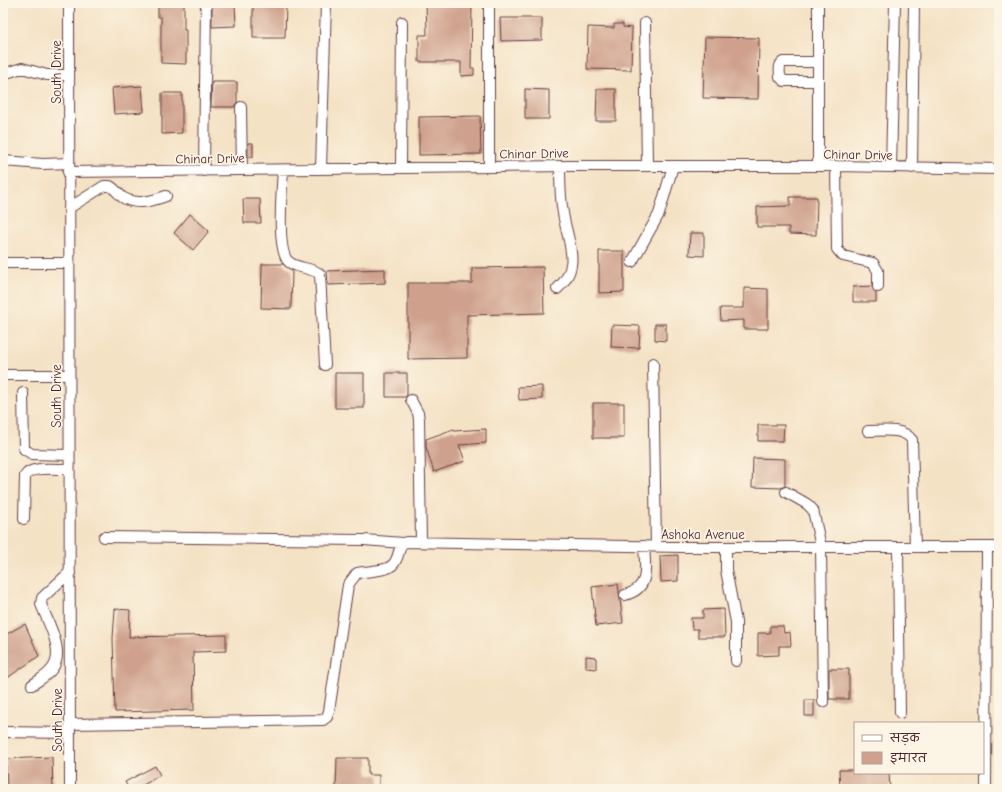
<svg xmlns="http://www.w3.org/2000/svg" width="1002" height="792" viewBox="0 0 1002 792" font-family="'Comic Neue','Playpen Sans Deva',sans-serif">
<rect width="100%" height="100%" fill="#fcf5e5"/>
<filter id="ink" filterUnits="userSpaceOnUse"><feTurbulence type="fractalNoise" baseFrequency=".025" numOctaves="2"/><feDisplacementMap in="SourceGraphic" scale="8" xChannelSelector="R" yChannelSelector="G"/><feConvolveMatrix kernelMatrix="1 2 1 2 8 2 1 2 1" color-interpolation-filters="sRGB"/></filter>
<filter id="wash" filterUnits="userSpaceOnUse"><feTurbulence type="fractalNoise" baseFrequency=".012" numOctaves="4" result="noise"/><feDisplacementMap in="SourceGraphic" scale="16" xChannelSelector="R" yChannelSelector="G"/><feGaussianBlur stdDeviation="0.9" result="paint"/><feColorMatrix in="noise" values="0 0 0 0 0 0 0 0 0 0 0 0 0 0 0 0 0 1.4 0 .05"/><feComposite in="paint" operator="in"/></filter>
<g filter="url(#wash)">
<rect width="100%" height="100%" fill="#f4e2c5"/>
<g id="blocks">
<path fill="#cfa18c" d="M158,3H184V30H186V64L161,63V17H158Z
M212,3H235L236,26L212,27Z
M253,3H286L285,38H253Z
M426,3H472L471,68H474V75L461,76V62H419V35H427Z
M500,18H542V40L501,41Z
M614,24H623V27L632,28L631,70L587,69L588,27L614,28Z
M705,37L759,38L758,99L703,98Z
M212,82H237V102L234,107H211Z
M142,86L144,112L114,114L112,88Z
M525,89L549,90V119H525Z
M597,89H616V121H596Z
M162,93H182V133L162,134Z
M480,116L481,154L419,155V117Z
M248,143H253V157H248Z
M790,197H817L816,235L789,234V227H757V207L790,206Z
M243,199H260L261,223H244Z
M190,214L209,231L193,250L174,233Z
M690,233H704V256L689,255Z
M599,251H624V292L599,293Z
M262,264H283L292,271L291,309L261,308Z
M543,267L544,313L467,315V358L408,359V283H472V268Z
M385,269V283L328,285L327,271Z
M872,286L876,293V302H853V287Z
M744,288L768,289V329H744V320L721,321L720,308H744Z
M655,324H666V341L655,340Z
M612,325L640,326L639,348L611,347Z
M335,373H364V408H335Z
M386,373H407V395L405,397H386Z
M542,386V399L519,400L518,387Z
M593,403H624V438H593Z
M758,425H784L783,441H758Z
M454,429V431L486,429V443L459,445L465,461L434,472L426,447V439Z
M753,458L785,459V486L781,488L752,487Z
M678,555V581L661,582L660,556Z
M618,584L623,623L596,626L592,587Z
M115,609L130,610L129,637L226,635V651L193,652L194,710L115,712L113,638Z
M724,609L725,637H698V629H692L691,618H703V610Z
M25,624L39,656L3,681V636Z
M770,626H783L784,633L790,632L791,646H779V655L758,656V633H770Z
M586,656L596,657V669L586,668Z
M829,669H849V699H829Z
M805,700H814V716H805Z
M52,757L53,789H7L6,759Z
M337,758H368V775H379V789H336Z
M155,766L160,775L140,787L141,789H129L125,782Z
M839,770H855V773H889L890,789H840Z"/>
</g>
</g>
<g filter="url(#ink)">
<use href="#blocks" fill-opacity="0" stroke="#643c42" stroke-width="1"/>
<g fill="none" stroke-linecap="round" stroke-linejoin="round">
<g stroke="#643c42" stroke-width="12">
<path id="minor" d="M69,3L70,789
M645,23L647,166
M818,62H783C778,65 780,72 780,77L784,81H818
M3,74L22,68L47,75H69
M241,107L242,170
M3,161L43,164L69,163
M818,166V3
M836,166L837,249L843,256L873,263L878,271V287
M489,167V3
M891,167L895,3
M401,168L402,22
M912,168L914,3
M321,169L326,3
M283,170C282,187 276,252 289,262C298,269 311,267 320,274L325,365
M204,171L206,3
M68,172L572,166H836L999,169
M69,208L104,186H110C115,189 118,193 122,197C136,206 152,201 166,196
M632,262L659,214L673,166
M3,263H69
M557,289C583,266 567,241 563,213C560,197 560,182 560,166
M653,363L656,546
M3,375H69
M23,393L24,449L32,454L69,455
M411,400L418,413L419,419L421,541
M868,431C882,431 903,427 912,440L915,547
M786,492L807,504L813,510L821,547L823,702
M24,519L25,476C31,465 58,470 69,469
M104,537L364,540L403,543
M726,547V570L736,622V661
M898,547L900,713
M625,595C651,588 645,567 644,546
M32,685C39,680 47,676 52,669C66,652 47,621 41,604L42,598L70,572
M70,724L323,720L327,717L329,711L348,585L357,573C369,570 391,573 396,560C399,554 399,549 402,544L406,542L682,547H999
M3,732L70,733
M986,789L987,547"/>
</g>
<use href="#minor" stroke="#fff" stroke-width="10"/>
</g>
</g>
<g text-anchor="middle" stroke-width="3.5" stroke-linejoin="round" paint-order="stroke">
<g font-size="13" fill="#4a1f2b" stroke="#fcf5e5">
<text transform="translate(56 72) rotate(-90)" y="5">South Drive</text>
<text transform="translate(534 153) rotate(-1)" y="5">Chinar Drive</text>
<text transform="translate(858 154) rotate(1)" y="5">Chinar Drive</text>
<text transform="translate(210 158) rotate(-1)" y="5">Chinar Drive</text>
<text transform="translate(56 396) rotate(-90)" y="5">South Drive</text>
<text x="703" y="539">Ashoka Avenue</text>
<text transform="translate(57 720) rotate(-90)" y="5">South Drive</text>
</g>
</g>
<rect width="1002" height="792" fill="none" stroke="#fcf5e5" stroke-width="16"/>
<rect x="854" y="722" width="130" height="52" fill="#fcf5e5" stroke="#b59f9b"/>
<rect x="862" y="735" width="20" height="6" fill="#ffffff" stroke="#b59f9b"/>
<text x="890" y="742" font-size="12" fill="#4a1f2b">सड़क</text>
<rect x="862" y="752" width="20" height="12" fill="#cfa18c" stroke="#b59f9b"/>
<text x="890" y="762" font-size="12" fill="#4a1f2b">इमारत</text>
</svg>
